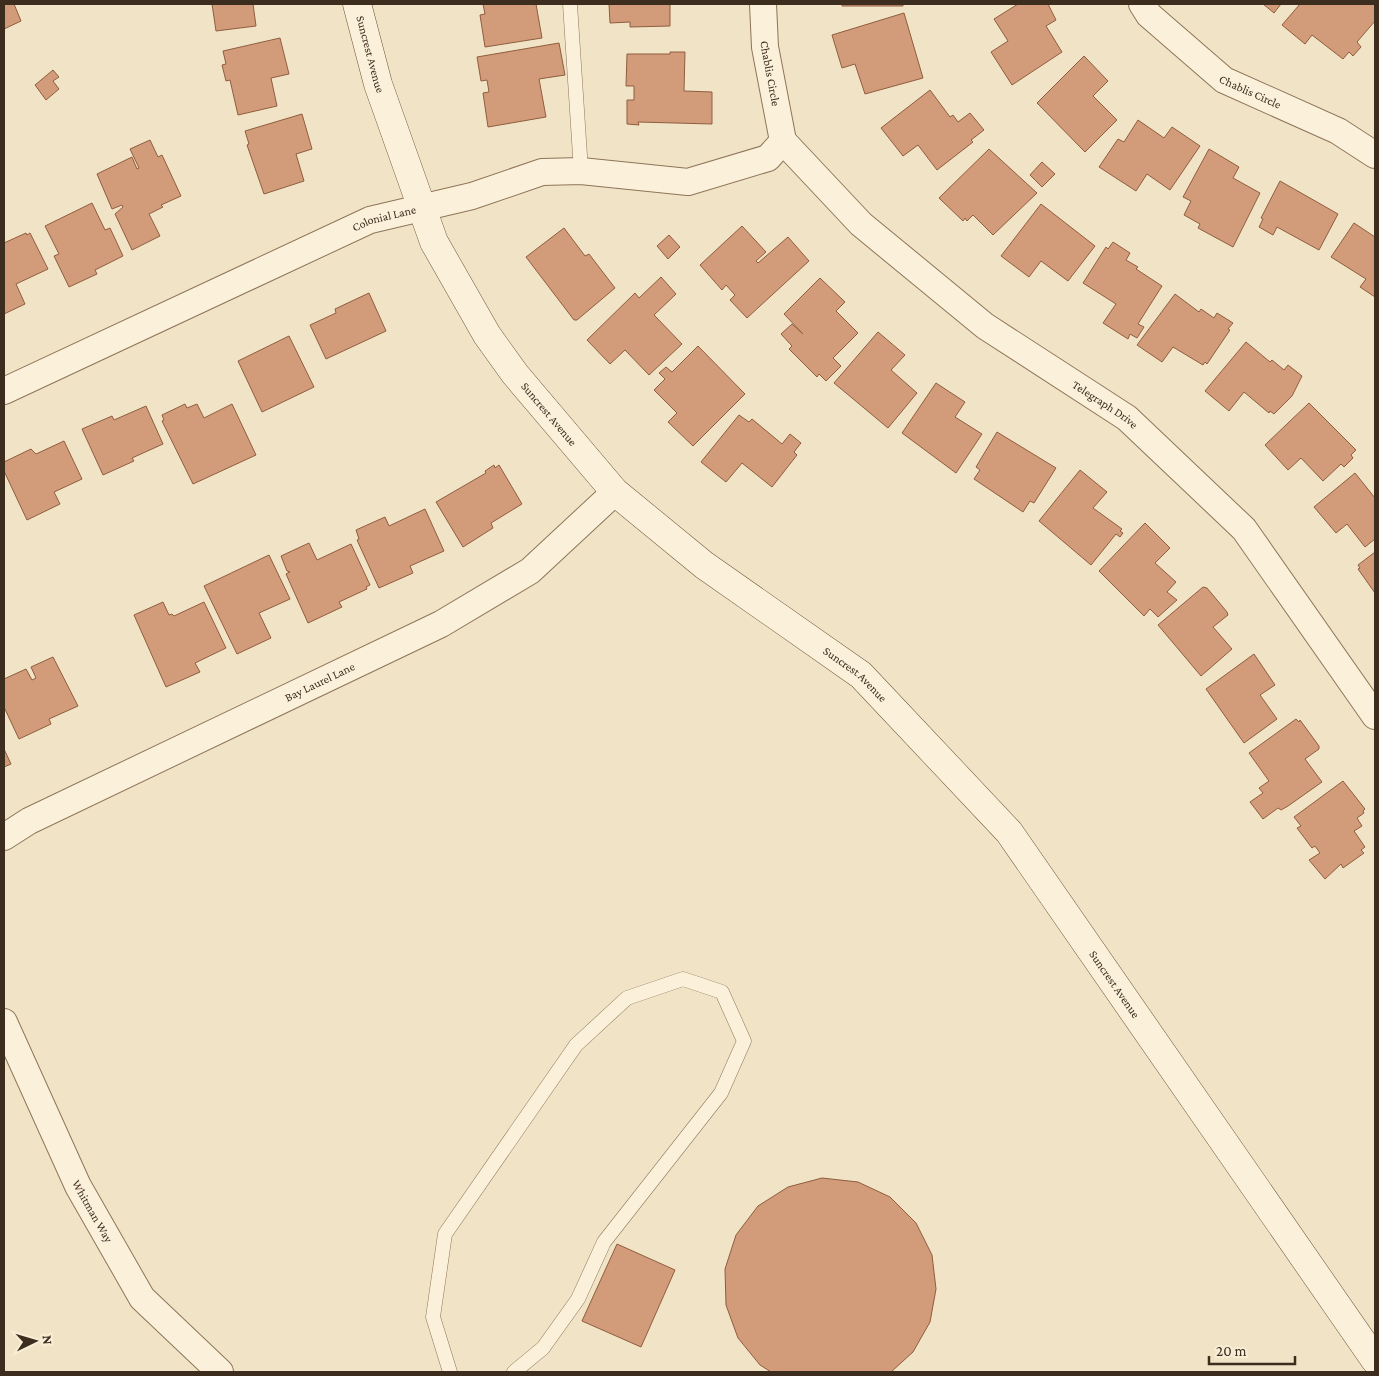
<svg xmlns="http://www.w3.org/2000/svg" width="1379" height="1376" viewBox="0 0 1379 1376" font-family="'Crimson Pro',serif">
<rect width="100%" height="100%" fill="#f1e3c6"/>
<path fill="#d29c7a" stroke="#8f5d3e" d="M4,4H14L21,21L4,29Z
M212,4H253L256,26L216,31Z
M483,4H536L542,38L485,47L480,15L485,14Z
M609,4H670V26L630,27V22L610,23Z
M842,4H903V6H842Z
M1018,4H1048L1056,20L1046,26L1062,52L1012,85L991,52L1008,41L994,19Z
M1263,4H1281L1274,13Z
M1300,4H1375V21L1357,42L1361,47L1353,56L1349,52L1343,59L1312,35L1305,44L1282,25Z
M904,13L923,78L865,94L855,64L842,68L832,35Z
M280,38L289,74L271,78L277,106L238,115L230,80L226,81L222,65L226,64L223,51Z
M559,43L565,75L539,79L546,117L488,127L483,93L489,92L487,80L481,81L477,57Z
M670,52H685L684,91L712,92V124L638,122L639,125L627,124V100H634V86H626L627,54H670Z
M1084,56L1108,81L1093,96L1117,120L1085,152L1037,103Z
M53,70L59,77L53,81L59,89L46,100L35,85Z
M930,90L950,117L953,115L958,122L970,113L984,130L971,140L973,142L937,170L918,145L903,156L881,128Z
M302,114L312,149L296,154L304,181L264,194L247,145L249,144L245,131Z
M1138,120L1164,138L1172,127L1200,146L1170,190L1147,174L1136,191L1099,167L1118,139L1124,142Z
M150,140L158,157L162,155L181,196L161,205L163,207L149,214L160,236L132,250L115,214L123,207L122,205L112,209L97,174L132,157L137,169L139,168L130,149Z
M989,149L1037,193L993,235L973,215L967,221L965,218L963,221L939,198Z
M1209,149L1239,167L1233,178L1260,193L1233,247L1198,228L1200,224L1184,215L1191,201L1183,197Z
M1042,162L1055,174L1042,187L1030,175Z
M1280,181L1338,214L1319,250L1277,227L1273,235L1259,227L1263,219L1261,218Z
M92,203L105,230L110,228L123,256L95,270L97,274L69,287L54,256L59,254L45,226Z
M1041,204L1095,246L1068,281L1041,261L1029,277L1001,256Z
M1354,223L1375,237V297L1360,287L1366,279L1331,257Z
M742,226L766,252L756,261L758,263L788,237L809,261L747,318L730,300L735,295L726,285L722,290L700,265Z
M564,228L585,256L589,254L615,288L577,320H574L526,257Z
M26,233L27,235L30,233L48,269L16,284L25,304L4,314V243Z
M669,235L680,247L668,259L657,246Z
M1113,242L1130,253L1126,260L1138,267L1136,269L1162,286L1138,324L1144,327L1137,338L1130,334L1128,339L1103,323L1116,304L1083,283L1106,247L1108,249Z
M661,277L676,294L654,315L682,344L649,375L625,350L610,364L587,340L635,293L639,298Z
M820,278L845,302L836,311L858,333L833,358L841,366L826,381L819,374L817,377L789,349L792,346L781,334L792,324L803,334L784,314Z
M369,293L386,331L326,359L310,325L336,313L335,309Z
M1175,294L1199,312L1201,309L1214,318L1217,313L1233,323L1228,329L1230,330L1207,364L1205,362L1203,365L1173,347L1162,362L1137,345Z
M878,332L905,355L891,370L917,393L888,428L834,383Z
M289,336L314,387L262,412L238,361Z
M1246,342L1270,362L1272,360L1284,370L1288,365L1302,376L1292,396L1274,414L1270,411L1269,413L1244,392L1229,411L1205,391Z
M698,346L745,394L693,446L668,422L677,413L654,390L665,379L659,373L666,367L672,372Z
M936,383L965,402L955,417L982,434L956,473L902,433Z
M1309,403L1356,450L1351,455L1353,458L1344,467L1341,464L1323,481L1301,458L1288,470L1265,445Z
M185,404L187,408L197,404L204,418L232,404L256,455L193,484L162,421L164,420L162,415Z
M146,406L163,444L132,458L134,461L103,475L82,429L112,416L114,420Z
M739,415L749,422L752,419L782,444L790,434L801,443L794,452L797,455L772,487L742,463L726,482L701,462Z
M997,432L1056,468L1034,503L1030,501L1023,512L974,479L980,470L976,467Z
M64,441L82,479L54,492L60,504L27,520L4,471V462L31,449L36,454Z
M494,465L495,468L499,465L522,504L491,523L493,528L463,547L436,502L486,473L485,471Z
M1080,470L1107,492L1093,508L1122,529L1120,531L1123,533L1120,537L1116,534L1091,565L1039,521Z
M1355,473L1375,498V539L1365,547L1347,524L1336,533L1314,507Z
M425,509L444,551L410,566L413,573L379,588L357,540L359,539L356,530L385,517L389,526Z
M1145,523L1170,548L1155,563L1176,582L1167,592L1177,600L1158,617L1150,609L1144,616L1099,571Z
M309,543L317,560L351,544L370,585L366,587L367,589L339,602L342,607L308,623L286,574L290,572L287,571L281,556Z
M1375,552V593L1358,569L1360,568L1358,565Z
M269,555L290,599L259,613L271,638L237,654L204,586Z
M1203,587L1207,588L1227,612L1228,615L1213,627L1232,649L1201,676L1158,625Z
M163,602L169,615L172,614L174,616L204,602L226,648L195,663L200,672L166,687L134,615Z
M1254,654L1275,685L1260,695L1277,719L1244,743L1206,689Z
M53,657L78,706L49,719L51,724L19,739L4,707V679L26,669L32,680L36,678L31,667Z
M1296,719L1299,722L1300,720L1319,746V749L1305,759L1322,782L1288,806L1281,810L1278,808L1263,819L1250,802L1263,793L1259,788L1269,781L1249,753Z
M4,749L11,764L4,767Z
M1343,781L1365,809L1363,811L1364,813L1357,818L1362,826L1354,831L1365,847L1361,850L1364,853L1343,868L1341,864L1325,879L1309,860L1320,853L1315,846L1312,848L1297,828L1301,826L1294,817Z
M822,1178L858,1182L890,1197L916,1223L932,1255L936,1289L930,1322L913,1352L891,1372H771L760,1365L738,1338L726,1305L725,1269L736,1235L758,1206L788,1187Z
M617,1244L675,1270L641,1347L582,1321Z"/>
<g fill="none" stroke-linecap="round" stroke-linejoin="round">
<g stroke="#8e755a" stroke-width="15">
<path id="lane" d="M570,4L581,171
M450,1372L433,1317L445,1234L576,1045L627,998L683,979L722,992L744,1041L721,1093L604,1242L578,1299L543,1348L514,1372"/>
</g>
<g stroke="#8e755a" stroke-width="28">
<g id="street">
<path id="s1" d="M763,4L765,47L783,141"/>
<path id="s2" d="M1142,4L1149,15L1224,80L1338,131L1375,155"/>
<path id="s3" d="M783,141L861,224L985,326L1127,418L1244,529L1375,716"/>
<path id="s4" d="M4,391L370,220L472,196L542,172L581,171L688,182L768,158L783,141"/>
<path id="s5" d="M4,837L29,821L441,624L530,571L615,492"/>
<path id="s6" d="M4,1022L78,1186L142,1298L220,1372"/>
</g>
</g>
<g stroke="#70563d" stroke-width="29">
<g id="secondary">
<path id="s7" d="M357,4L378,84L434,242L487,335L515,374L615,492L704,565L861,675L1009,832L1375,1360"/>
</g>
</g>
<use href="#lane" stroke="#fbf1da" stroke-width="14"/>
<use href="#street" stroke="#fbf1da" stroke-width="26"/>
<use href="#secondary" stroke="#fbf1da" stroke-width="28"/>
</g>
<g text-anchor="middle" stroke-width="4" stroke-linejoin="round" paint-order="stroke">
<g font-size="12" fill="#3d2d1f" stroke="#f8eed6">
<text dy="4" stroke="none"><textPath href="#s7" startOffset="52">Suncrest Avenue</textPath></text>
<text dy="4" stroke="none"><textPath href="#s1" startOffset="70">Chablis Circle</textPath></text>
<text dy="4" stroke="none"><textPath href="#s2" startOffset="141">Chablis Circle</textPath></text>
<text dy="4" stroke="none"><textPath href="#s4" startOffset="418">Colonial Lane</textPath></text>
<text dy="4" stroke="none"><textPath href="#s3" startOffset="418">Telegraph Drive</textPath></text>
<text dy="4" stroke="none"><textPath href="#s7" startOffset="458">Suncrest Avenue</textPath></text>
<text dy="4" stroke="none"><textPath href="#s7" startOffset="862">Suncrest Avenue</textPath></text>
<text dy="4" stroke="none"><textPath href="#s5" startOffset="352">Bay Laurel Lane</textPath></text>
<text dy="4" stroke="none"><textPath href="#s7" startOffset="1268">Suncrest Avenue</textPath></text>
<text dy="4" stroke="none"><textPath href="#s6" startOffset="209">Whitman Way</textPath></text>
</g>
</g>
<rect width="1379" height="1376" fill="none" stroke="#3d2d1f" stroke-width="10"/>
<g transform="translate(35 1341) rotate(85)" stroke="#f8eed6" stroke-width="4" paint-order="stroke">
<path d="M0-4L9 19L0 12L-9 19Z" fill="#3d2d1f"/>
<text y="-8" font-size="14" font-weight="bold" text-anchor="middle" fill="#3d2d1f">N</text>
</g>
<path d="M1209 1356v8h86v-8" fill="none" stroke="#3d2d1f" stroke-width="2.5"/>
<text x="1216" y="1356" font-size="15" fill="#3d2d1f" stroke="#f8eed6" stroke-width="4" paint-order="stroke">20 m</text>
</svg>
